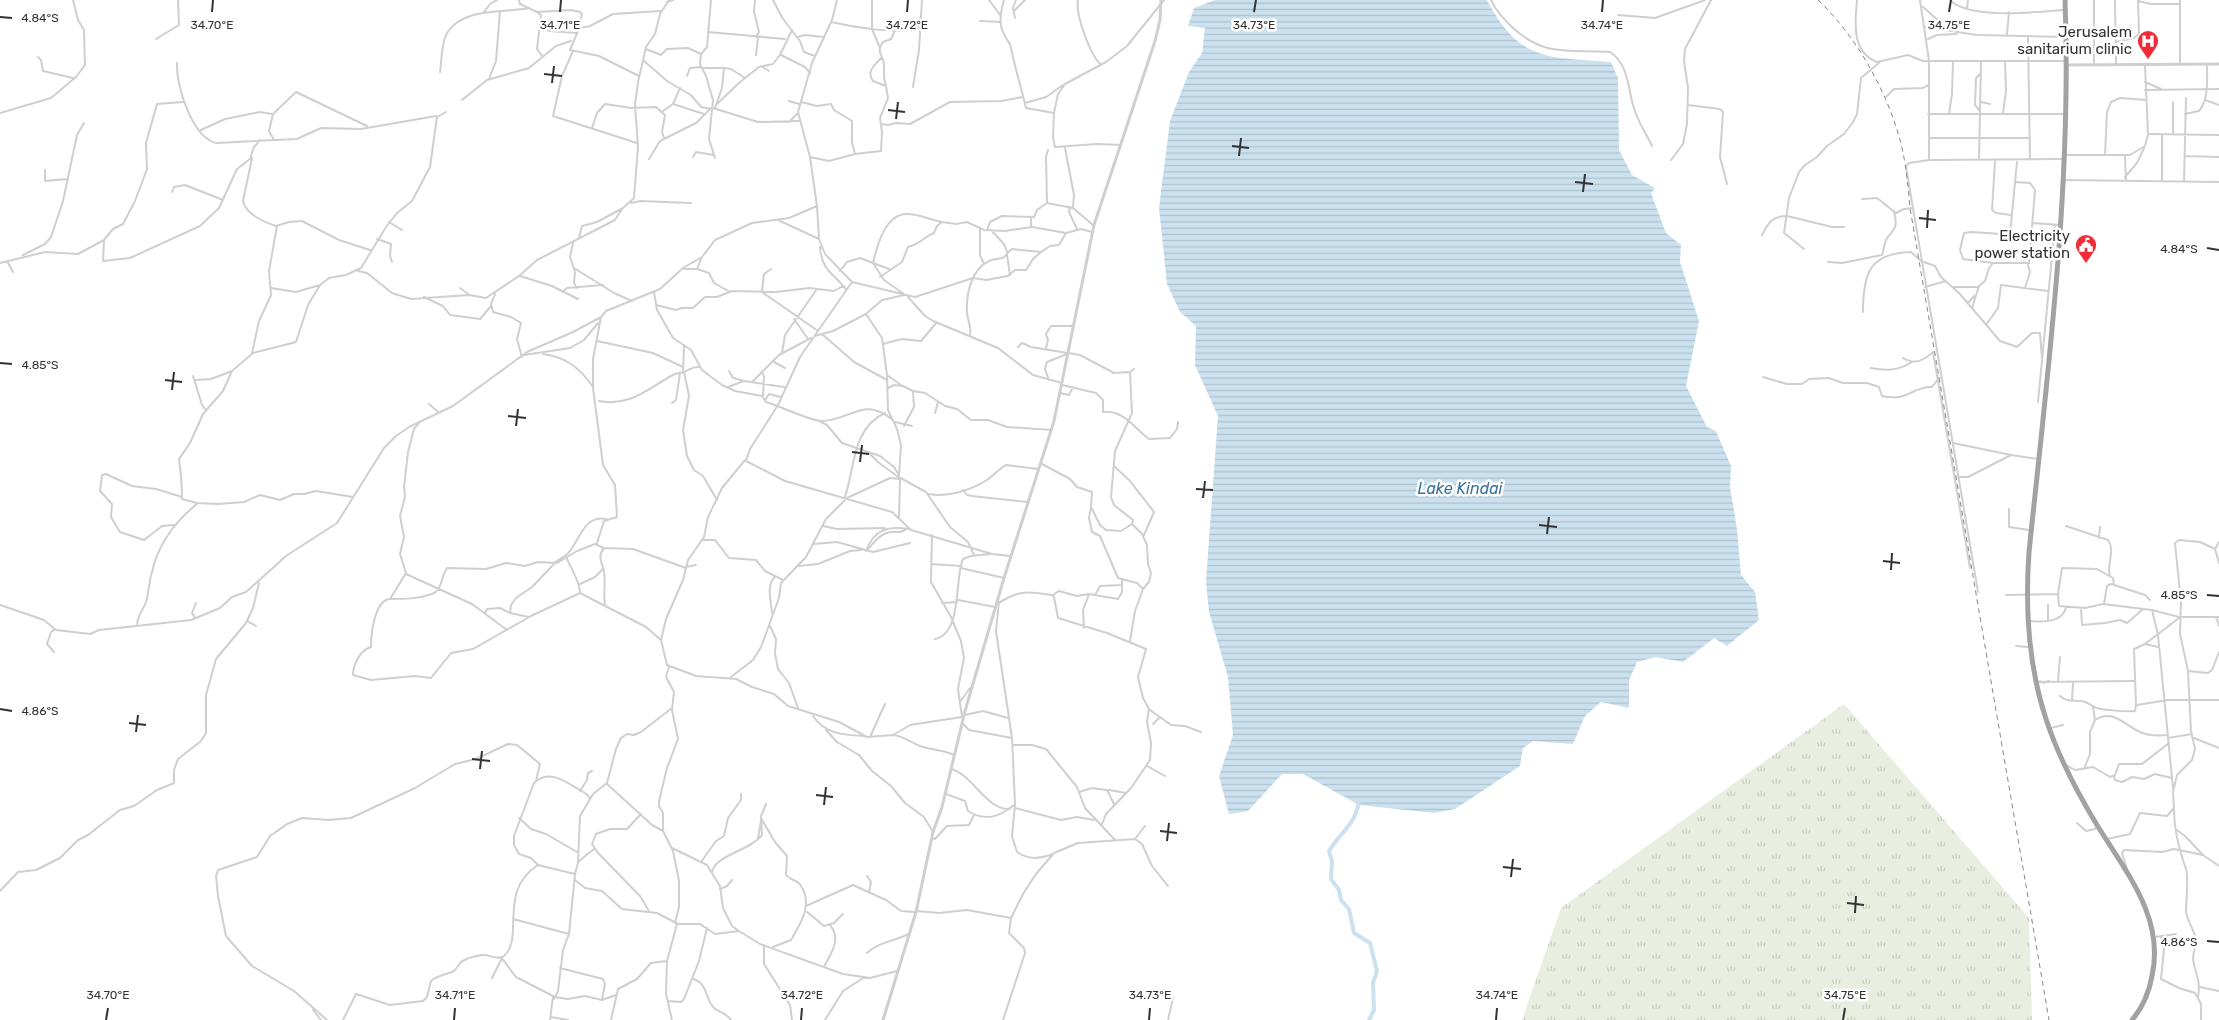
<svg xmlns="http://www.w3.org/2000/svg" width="2219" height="1020" viewBox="0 0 2219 1020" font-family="Rubik,sans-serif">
<defs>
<pattern id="grass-tufts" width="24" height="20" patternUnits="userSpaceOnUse" patternTransform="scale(1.25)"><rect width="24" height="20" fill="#e8efe0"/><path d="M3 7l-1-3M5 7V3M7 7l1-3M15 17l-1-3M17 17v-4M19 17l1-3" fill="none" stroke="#c7cdc1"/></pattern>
<pattern id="water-rules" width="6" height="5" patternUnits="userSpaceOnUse" patternTransform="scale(1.25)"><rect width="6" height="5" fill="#cbe1ef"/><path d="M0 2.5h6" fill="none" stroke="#afc2cd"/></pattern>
</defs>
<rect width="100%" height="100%" fill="#fff"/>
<path fill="url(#grass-tufts)" d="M1844,704L2029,918L2032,1020H1522L1561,908Z"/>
<path fill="url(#water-rules)" d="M1215,0H1487C1519,62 1548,57 1611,62L1618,78L1619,150L1632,175L1655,188L1651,193L1666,233L1681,245L1680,262L1699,321L1686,386L1707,427L1716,431L1731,466L1730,487L1737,529L1741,575L1755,592L1759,620L1727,646L1714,638L1683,662L1655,657L1637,662L1629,680V708L1601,702L1585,716L1573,744L1533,741L1523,748L1520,766L1455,809L1434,813L1359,805L1303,774H1282L1248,811L1229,814L1219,776L1233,735L1228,677L1209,612L1206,581L1218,416L1195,365L1196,326L1180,312L1167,284L1159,208L1170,121L1189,72L1202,53L1205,28L1188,26L1194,8Z"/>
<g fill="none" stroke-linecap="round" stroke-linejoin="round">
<path stroke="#cbe1ef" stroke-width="4" d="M1359,800C1357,823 1340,833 1329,851L1332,861L1331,879L1339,890L1341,900L1349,909L1354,933L1370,943L1377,971L1373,983L1374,1010L1369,1020"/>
<path stroke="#cfcfcf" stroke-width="2" d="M519,0L520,4L537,12L541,15L537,49L543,57
M711,0L707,47L701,54L700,64L706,76L713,100L709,139L715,158
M755,0L754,11L759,32L756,37
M773,0L783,19L800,41L804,52L815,56
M837,0L832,20L812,63L798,112L810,157L817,206L819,239L825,254L852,282L915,297L973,278L986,280L1008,276L1015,270H1026L1033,259L1041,252
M872,0V29L880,48
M989,0L1001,16
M1004,0C1001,11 998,24 1004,34C1006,39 1010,42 1011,48C1015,68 1021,87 1026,108L1054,113
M1078,0C1075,14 1090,54 1100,64
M1491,0C1496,11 1504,19 1512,27C1545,58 1569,49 1610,52C1631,66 1627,93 1636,114C1640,125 1647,135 1652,146
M1857,0C1855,22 1851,52 1877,62L1908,55L1923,61H2064
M1920,0L1929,61V160
M1950,0C1970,20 2036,12 2063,10
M2094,0V65
M2115,0L2116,65
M2180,0V64
M2138,1L2151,4H2180
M667,2L673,0
M1923,7L1949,30
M1967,9L1968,0
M1015,10L1025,0
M484,12L490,4L497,0
M537,12L571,10L580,12L582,14L578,31L570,50L599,56L639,76
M1618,15L1655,18L1705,0
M1015,18L1013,8L1016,0
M980,21L1000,22
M831,22C848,26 907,37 920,26
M542,25L549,31L577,33
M1925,27L1977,35L2064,37
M580,28L590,26L613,14L661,11
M708,32L785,39
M2007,34L2009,12
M797,37L805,35L824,37
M2028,37L2030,159
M156,39L179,25L178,0
M1928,39L1937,35L1957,34
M2116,42L2134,38L2139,34L2138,0
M646,49L661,55L667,49L688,48L701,54
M573,51L562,76L553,116L637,143
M756,55L758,38
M781,55L805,67L810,73
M38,57L41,60L43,71L73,78
M643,60L667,81L691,95L701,107L712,109
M177,63C176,86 192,137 216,143L297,139L321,128L361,129L436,116
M761,66L769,71
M702,68H724
M440,72C442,60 441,43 447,33C462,7 506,13 529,8
M687,76L690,68L701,67
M489,79L496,61L500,11
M2145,82L2161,89
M886,86C883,78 884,74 884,65C884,55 875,53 883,42L891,39L895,30
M913,87L919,50L922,0
M2145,90L2219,89
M1886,97L1894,89L1923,88L1928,85
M462,100L487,80L529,68L556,46L571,41
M2205,100L2219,105
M789,101L799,104
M801,102L817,106L831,104L834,110L852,121V142L855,154
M1981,102L1990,104
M2173,102V134
M1025,103L1046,97L1063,85
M673,104L680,88
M717,104L740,82L759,67L773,64L780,55L792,30
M1688,105L1720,109L1723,112L1720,157L1727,184
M713,108L758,122L799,121
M715,108L722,88L724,68L731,69L745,78
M663,111L673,104L704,114
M1980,111L1975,105L1976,78L1981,73
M0,113L51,98L76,77L85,65L84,30L78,20L73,0
M2003,113L2006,91L2005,61
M1928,114H2065
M1949,114L1952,94L1953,62
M2185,114L2199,111C2209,99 2207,80 2207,64
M789,122L798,113
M881,124L888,125L896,123L910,124L950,102L1001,101L1023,97
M592,128L597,113L605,104L631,108L656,107L665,115L662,132L664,138
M201,130L225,119L260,112L272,114
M2149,134L2219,135
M1929,138H2030
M274,140L269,131L273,114L296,92L367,126
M1121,145L1097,144L1055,147L1053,137L1054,113L1058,94L1065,84L1106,62L1127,46L1164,0
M1065,148L1074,195L1073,208L1093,225
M2064,155H2130L2145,146L2148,134L2145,65
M2105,155L2107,112L2111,102L2120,98L2146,100
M2125,156L2126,181
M2185,156L2219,157
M693,157L696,152L714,155
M810,157L829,161L855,154L881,151L882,132L880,118L888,98L886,86L873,81C866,71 875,65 881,58
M252,158L243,201C246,215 264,222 276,226L289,222L302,221L339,240L370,250
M649,159L660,141L696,123L709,110
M1671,160L1683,144L1687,124L1688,88L1684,61L1685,49L1711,0
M1979,160L1981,61
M1995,161L1992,210L1996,213L2011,215
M45,170V181L68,179
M2125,177L2137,163L2144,148
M2063,180L2219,182
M2162,181V135
M2184,181L2186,98
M172,192L174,187L185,185L223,200
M1862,199L1877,198L1896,213L1904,209L1913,208
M631,203L640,201L691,203
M1047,203L1073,208
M1070,207L1069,212L1077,229
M778,220L819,239
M389,222L402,230
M2033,223L2060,225
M1031,227V218
M980,228V255L984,264
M987,230L990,222L1002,216L1034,217L1037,210L1047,203L1046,157L1048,150
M991,230L1004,244L1007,252
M2010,234L2017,162
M1762,235C1768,223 1772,216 1787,216L1832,227H1844
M579,238L582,226L597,222L623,208
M377,239L391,244L390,256L392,262
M104,240L103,261L130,258L200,226L219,208L237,169L250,159L254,147L260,140
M573,243L570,257L575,272L574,283L577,288
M820,247C822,271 832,272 846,289
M1804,249L1784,233L1789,198L1799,172L1805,165L1817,157L1827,146L1844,134L1853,122L1857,114L1861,78L1880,62
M23,255L45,244L51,237L63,201L77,135L84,123
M1007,255L1010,275
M1882,255C1884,250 1884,243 1887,238C1895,228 1898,227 1894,212
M7,261L13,272
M1828,262L1842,263L1882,255
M0,263L45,252L78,254L104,240L113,229L123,224L135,201L147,169L146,143L157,104L183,102
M1993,263L1963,259L1960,250L1964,233L1972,232L2031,236
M574,268L614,293L632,301
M684,269H697L709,273L714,283L730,292
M697,269L701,259
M771,269L764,274L762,292L818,331
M358,271L367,273L392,293L411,299L469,295L486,298L519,276L537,260L615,220L622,209L634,198L638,147L635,105L638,82L646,47L655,34L660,14L669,0
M840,271L847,262L860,258L889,269
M520,276L552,286L578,299
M880,277L902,262L908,247C923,243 923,237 934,233L937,226L942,222L956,224L967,222L984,230L1005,231L1032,227L1066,233L1081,229L1092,232
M852,282L800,357L778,405L750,449L746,461L785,481L892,512L911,530L992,554L1011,556
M1925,287L1946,281
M1952,287H1978
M271,288L296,292L320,285
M460,288L468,294
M2025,288L2030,272L2028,265
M562,292L567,288L603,285
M654,292L657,310L673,338L691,350L702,370L722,385L735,391L762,396L766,402C780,406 808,420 821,421C851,421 863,395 893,420
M495,294L491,304L493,312L511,317L521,323L517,339L522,357
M904,294L884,280L873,263C877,246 885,214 907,214C919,214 931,220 942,222
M424,297L443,306L450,315L480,319L491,306
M908,297L925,316L933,321L998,348L1033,375L1062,383
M1968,303L1974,296
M656,305L676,310L682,308H693L705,297H717L732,291L776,292L809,288L834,291L843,286
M1972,308L1979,286L1985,281L1989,268L1993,263H2029L2035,190L2030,183L2015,182
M1863,312C1863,274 1869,253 1911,252L1921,261L1935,266L1941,277L1959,293L2000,341L2017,347L2032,333H2040L2042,359
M866,314L882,338L887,375L888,410L897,429L901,445L899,476
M794,319L808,339
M1986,325L1998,308L2001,285L2048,291
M822,334L854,362L887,380
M970,335C972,325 967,321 967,312C966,295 971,269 989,261C994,258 1000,260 1004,257C1008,254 1008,251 1012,249L1041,252L1050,246L1059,245L1066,233
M815,336L833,331L866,314L882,300L904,295
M597,341L653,353L683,367
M883,344L902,339L921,341L937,322
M1018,347L1022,343L1031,347L1080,355L1114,373L1130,372L1134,369
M1046,348L1048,340L1046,334L1051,326H1072
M1933,352L1970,568
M252,353L259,321L271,295L269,271L277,226
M782,353L785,335L817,289
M543,354C566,357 580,368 593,387
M524,355L570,348L584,340L598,323
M1903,358C1915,365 1922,361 1932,353
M774,362L785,368
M1871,368C1885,371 1898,371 1912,362
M729,371L733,378L744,381
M683,372L684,345
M684,372L689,396L683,430L687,456L694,470L703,476L717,500
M762,372L764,377L763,396
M1130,372L1132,413L1115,451L1111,497L1114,505L1133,520L1132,524
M887,375L901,385
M193,376L202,405L206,410
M1763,377L1787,384H1802L1809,379L1829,378L1843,383H1867L1879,387L1882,396C1909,402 1912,386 1932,387L1939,378
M195,380L211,379L232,371
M1049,380L1045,369L1047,362L1067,354
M752,382L779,355L811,338
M1062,385L1096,393L1103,400V412C1123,409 1135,429 1149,439L1170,438L1177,429L1178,422
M728,387L744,381L784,387
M888,388L894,385L903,386L913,391L925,393L945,406L957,409L971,420H988L1007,427L1052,430
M1060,393L1069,395L1073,387
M765,400L769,394L781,397
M599,401C630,407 647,389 673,375C676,373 681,373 684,372C690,370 692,366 699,367
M2038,402L2055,225
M672,403L676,400L680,373
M429,404L438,412
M935,413L938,402
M819,421L827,425L842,443L880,456L894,467L899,475
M895,422L912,426
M904,426L914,407L913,391
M1953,443L2011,455
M870,454L879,463L897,476L926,492L950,527L968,542L974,555
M1042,464L1070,479L1077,487L1092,492L1091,507L1100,525L1106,530L1121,531L1132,524L1142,534L1147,545L1148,564L1151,573L1149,582L1143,589L1135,611L1130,641
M1114,466L1130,481L1154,512L1144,535
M1960,477H1968L2011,455L2038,459
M963,490L967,495L972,496L1027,502
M929,494C947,498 971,490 987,480C994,475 999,469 1006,465L1038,469
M353,497L316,491L304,494H294L280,500L260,495L244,502L218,504L197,503L182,499C182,486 181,473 179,459L190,443L203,414L223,391L232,371L253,353L296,342L308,305L320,285L329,278L346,275L361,268L386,227L397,213L412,201L430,167L437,117L446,112
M845,497C855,467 852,428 885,413
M1091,507L1089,518L1092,532L1100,536L1118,578L1137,583L1143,589
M2009,509V527L2029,530
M899,517L900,479
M174,525L162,526L144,540L120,532L111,517L112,504L100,491L102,475L106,474L132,486L156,489L182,497
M823,526L837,529L885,528
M2066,526L2108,540C2116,551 2106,564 2110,576
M932,535L931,582L951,617L961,641L964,658L958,689L962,717
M2099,538L2100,527
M703,540H715L729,558L756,560L765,571L783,580
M597,543L604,521L617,517L615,485L603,465L593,388V359L601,317
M813,544L837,542L873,552L910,543
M604,548C597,556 602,563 604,571C606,582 603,594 605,605
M2215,549L2219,542
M867,550C874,543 879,534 890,532C896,531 901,534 906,529
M866,551C874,529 888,526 909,529
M567,559C572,570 580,582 580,593
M554,563C559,559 566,557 570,551C580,538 585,515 606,519
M931,564L961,566
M799,566L818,564L850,551L861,550
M686,567L696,565
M686,568L633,549L604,548L595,544L577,551L557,563L538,562L525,566L506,563L486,569L447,568C441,576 442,591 432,594C418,599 404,599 390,599C374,600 371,636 371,647C360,650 353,665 353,675L371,680L415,676L431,678L451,653L473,649L531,616L580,593L646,627L661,640L667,665L696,676L736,679L752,687L774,694L788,706L839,722L867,737
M961,568L1004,578
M406,574L472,604L507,630
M580,584L595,577L603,569
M1978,592L1906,167L1909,163L1929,160L2062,159
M2058,594L2059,606L2085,608L2103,604L2152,610L2179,617H2219
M1053,595L1059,591L1077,596L1089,594L1118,599L1122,592V580
M1095,595L1100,586L1122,585
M2006,595L2058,594L2062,568L2097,569L2113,578L2114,585
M390,599L406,573L400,554L404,537L400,516L405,497L404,487L408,452L414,429L419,423
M958,600L995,607
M999,602L996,631L1012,738L1015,804L1012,836L1017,852C1029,860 1039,859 1053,854
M942,603L957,602
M997,604C1019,590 1027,591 1052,595L1054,597L1058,618L1107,633L1146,649L1138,677L1143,698L1149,709L1147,722L1151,743L1150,760L1131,788L1106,814L1102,824
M2104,604L2107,586L2111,584L2145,595L2150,600
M0,605L44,620L56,630L90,634L99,630L191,620L220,608L232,597L246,592L286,556L337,523L384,448L396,436L409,427L453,406L527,352L573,332L601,317L606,311L660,289L683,268L702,257L715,240L752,223L789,218L817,206
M2081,608L2082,625L2105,623L2120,620L2127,623L2143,609
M2152,610L2158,635L2173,788
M485,613L487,609L500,608L510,613L529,617
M510,613L511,605L516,598L532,587L554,564
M772,613C771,602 766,584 775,577
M2216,617L2219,626
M195,618L192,613L196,603
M2048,620V605
M247,621L256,626
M2030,621C2043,622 2063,623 2066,607
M137,626C137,615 143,611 146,602C149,592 149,581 152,572C158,544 177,520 198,503
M770,626L776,639L775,653L778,669L789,683L798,708
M1084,628L1083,610L1089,594
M54,630L51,632L47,644L54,652
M935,639C963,633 954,579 963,559L971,556L990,554
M661,640L666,619L683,580L688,560L704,537L708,517L722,488L745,460
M2145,644L2158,647
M2016,646L2028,647
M2188,671L2208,673L2212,670L2219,652
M731,677L753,660L761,647L779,598L781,583L806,557L826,519L847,498L890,478L900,479
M2040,681L2043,683L2049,681
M2058,681L2060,657
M2036,682L2134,681
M2060,696C2066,702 2074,700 2082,701C2088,702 2091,706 2097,708C2103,710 2128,712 2135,711L2136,705L2134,649L2145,644L2179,618
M2072,700L2073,683
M960,702L970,688
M2137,705L2168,700H2219
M1150,710L1171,725L1185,726L1201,732
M965,715L983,711L1008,718
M813,716C825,734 843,735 864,736
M2095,720C2114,708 2125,726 2140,732C2149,736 2158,736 2167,735
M963,724L969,730L1012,738
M1153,724L1159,718
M2051,728L2063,725
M826,730L837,742L859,755L872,771L891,786L905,803L924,817L933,832
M893,735C905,736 912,744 923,747C934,750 944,750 954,755
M868,737L893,735L910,725L962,717
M870,737L885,704
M2168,738L2192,734
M2194,738L2219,748
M1013,745H1032L1046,749L1077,787L1085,808L1115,840
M2066,765L2075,770L2093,767L2110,777L2115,775L2119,764H2142L2169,743
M1147,766L1165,776
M951,769C972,774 987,811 1010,809
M2084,769L2090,754V732L2095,720L2093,707
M2114,776L2115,780L2122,782L2132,777L2144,779L2155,774L2172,778
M607,784L652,825L663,831L673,851L679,881V907L675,923
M1109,790L1126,793
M580,791L587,780L588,773L592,771
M1079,792L1092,788L1107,790L1114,804
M2173,792L2177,775L2192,760L2195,749L2191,731L2188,671L2180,634L2181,602L2175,543L2179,540L2200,542L2215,549L2219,563
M946,794L965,801L968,811C986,822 999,817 1014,805
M1015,808L1061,820L1077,817L1094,820
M2174,810C2174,828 2180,852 2186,869C2189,878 2186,901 2186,911C2187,921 2193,927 2195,937C2197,944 2193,952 2193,959C2195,975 2201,978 2198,997
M641,814L627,829H610L596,834L592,844L598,853L640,896L649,911
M519,818L531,829L546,834L577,852
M761,818L775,842L787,856L786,875C790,880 798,880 801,886C813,904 801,923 791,940L773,947
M2077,823L2086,831L2095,829L2096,826
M2177,830L2185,836L2203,855L2219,866
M663,831V813L659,806V801L667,768L678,739L672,710L674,692L666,677L669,666
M758,838L761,821
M932,838L935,839L947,826L969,825L974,815
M1135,839L1145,826
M2107,839L2130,834L2140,813L2167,816L2174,808L2173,793
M672,848L707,865L720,886L723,908L732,926L739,931
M579,861L594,849
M701,862L716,841L724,836L728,818L741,800V794
M2127,869L2122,853L2124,850L2162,852L2174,849L2203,855
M712,873C714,855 750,851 762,835L761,816L766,804
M575,874L538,865L531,858L519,854L514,845V836L534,783C548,769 565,781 578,789C583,792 588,793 590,799
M867,876L871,882L869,892
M575,880L585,888L602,891L622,909L657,913L678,924H700L715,934L739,931L760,944L843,974L870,978L897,971
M720,889L727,886L732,880
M0,891L18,872L36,870L60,858L78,840L88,835L120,810L134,806L157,790L174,783V770L178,759L201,741L206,733V695L216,659L246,623L253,608L259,583
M806,906L853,885L886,900L901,911L915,912
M916,911L939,913L967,910L1011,918
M807,912L824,926L834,923L843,914
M513,919L569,934
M2161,936L2164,949L2161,979L2179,988L2195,993L2201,1004V1020
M2155,937L2176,934
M764,945V964L790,1005L792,1020
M867,953C878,942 895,941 909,934
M501,957L516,977L553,996L550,1020
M824,967C831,953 842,939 830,925
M560,968L603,979L605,984L602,1000
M492,978L502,958
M693,979C708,983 705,999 714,1008C720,1013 727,1013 731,1020
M2200,987L2219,991
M555,997L568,999L585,996L602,1000L616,995
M554,999L558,991L563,950L569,934L575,874L578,863L580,816L593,794L607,783L616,749L621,738L627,734L634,735L641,732L672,708
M668,1001L681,1002L684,999L699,961L707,928
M313,1010L321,1020
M551,1017L568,1020
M327,1020L294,991L252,966L226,936L218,896L216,876L218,870L257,857L270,836L287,824L302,818L328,820L351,818L415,788L455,764L476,759L508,744L517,745L540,764L536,781
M343,1020L356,994L390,1005L423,1001L427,997L431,981C438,975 445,975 452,972C456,970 458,966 460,963C464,959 476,956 482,955C489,954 498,961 504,956C525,937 497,891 538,865
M611,1020L618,989L637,979L651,963L667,961
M672,1020L666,994L667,961L677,924
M825,1020L843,991L865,977
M1003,1020L1025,953L1024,948L1009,933L1011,918L1023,894L1036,874L1054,853L1078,843L1135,839L1142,844L1152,866L1168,886
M1168,1020L1173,998"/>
<path stroke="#cfcfcf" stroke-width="3" d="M2066,65L2219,64
M883,1020L916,912L933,832L942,807L965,711L1004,578L1054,421L1094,225L1155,41L1160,20L1161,0"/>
<path stroke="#a2a2a2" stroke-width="5" d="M2065,0C2072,184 2048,369 2029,552C2025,609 2028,665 2046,719C2058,756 2077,792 2097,825C2126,872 2165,918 2152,976C2149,993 2143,1007 2132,1020"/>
<path stroke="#878787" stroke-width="1" stroke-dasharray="5 4" stroke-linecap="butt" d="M1818,0C1856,36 1886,89 1900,140C1906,162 1908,185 1910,208L2049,1020"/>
</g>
<path fill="none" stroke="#323232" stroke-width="2" d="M212,12L213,0M560,12L561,0M907,12L908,0M1254,12L1256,0M1602,12L1603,0M1949,12L1951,0M0,17L12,18M544,74L562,76M552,83L554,66M888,110L905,112M896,119L898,102M1232,146L1249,148M1239,156L1241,138M1575,182L1593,184M1583,192L1585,174M1919,218L1936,220M1927,228L1928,210M2207,248L2219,250M0,363L12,364M165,380L182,382M172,390L174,372M508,416L526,418M516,426L518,409M852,452L869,454M860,462L862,445M1196,489L1213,490M1203,498L1205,481M1539,525L1557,527M1547,534L1549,517M1883,561L1900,563M1891,570L1892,553M2207,595L2219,596M0,709L12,711M129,723L146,725M136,732L138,715M472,759L490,761M480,769L482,751M816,795L833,797M824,805L826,787M1160,831L1177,833M1167,841L1169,823M1503,867L1521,869M1511,877L1513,859M1847,903L1864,905M1855,913L1856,896M2207,941L2219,942M106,1020L108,1008M454,1020L455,1008M801,1020L802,1008M1149,1020L1150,1008M1496,1020L1497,1008M1843,1020L1845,1008"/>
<defs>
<g id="hospital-pin" transform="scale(1.125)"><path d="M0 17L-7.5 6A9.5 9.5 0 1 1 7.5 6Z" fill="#f12c38" stroke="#fff"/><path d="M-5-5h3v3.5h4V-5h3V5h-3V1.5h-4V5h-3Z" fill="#fff"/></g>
<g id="civic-pin" transform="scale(1.125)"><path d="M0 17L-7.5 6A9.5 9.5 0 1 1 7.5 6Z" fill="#f12c38" stroke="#fff"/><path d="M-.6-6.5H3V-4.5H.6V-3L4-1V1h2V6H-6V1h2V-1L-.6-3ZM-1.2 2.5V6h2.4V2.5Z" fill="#fff"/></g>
</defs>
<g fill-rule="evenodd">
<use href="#hospital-pin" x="2148" y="41"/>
<use href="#civic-pin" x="2086" y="245"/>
</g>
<g text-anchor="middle" stroke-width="5" stroke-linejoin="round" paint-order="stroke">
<g font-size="15" fill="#323232" stroke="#fff" text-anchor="end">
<text x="2132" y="37">Jerusalem<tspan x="2132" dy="17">sanitarium clinic</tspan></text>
<text x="2070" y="241">Electricity<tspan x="2070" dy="17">power station</tspan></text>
</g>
<g font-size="16" font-style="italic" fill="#39749b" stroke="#fff">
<text x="1460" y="494">Lake Kindai</text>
</g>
</g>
<g font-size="12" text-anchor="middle" fill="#323232" stroke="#fff" stroke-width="5" stroke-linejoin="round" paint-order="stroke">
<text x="40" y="22">4.84°S</text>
<text x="212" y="29">34.70°E</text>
<text x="560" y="29">34.71°E</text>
<text x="907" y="29">34.72°E</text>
<text x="1254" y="29">34.73°E</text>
<text x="1602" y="29">34.74°E</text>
<text x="1949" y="29">34.75°E</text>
<text x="2179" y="253">4.84°S</text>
<text x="40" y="369">4.85°S</text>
<text x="2179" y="599">4.85°S</text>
<text x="40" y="715">4.86°S</text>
<text x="2179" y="946">4.86°S</text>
<text x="108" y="999">34.70°E</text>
<text x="455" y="999">34.71°E</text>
<text x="802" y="999">34.72°E</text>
<text x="1150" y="999">34.73°E</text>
<text x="1497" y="999">34.74°E</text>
<text x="1845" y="999">34.75°E</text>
</g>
</svg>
